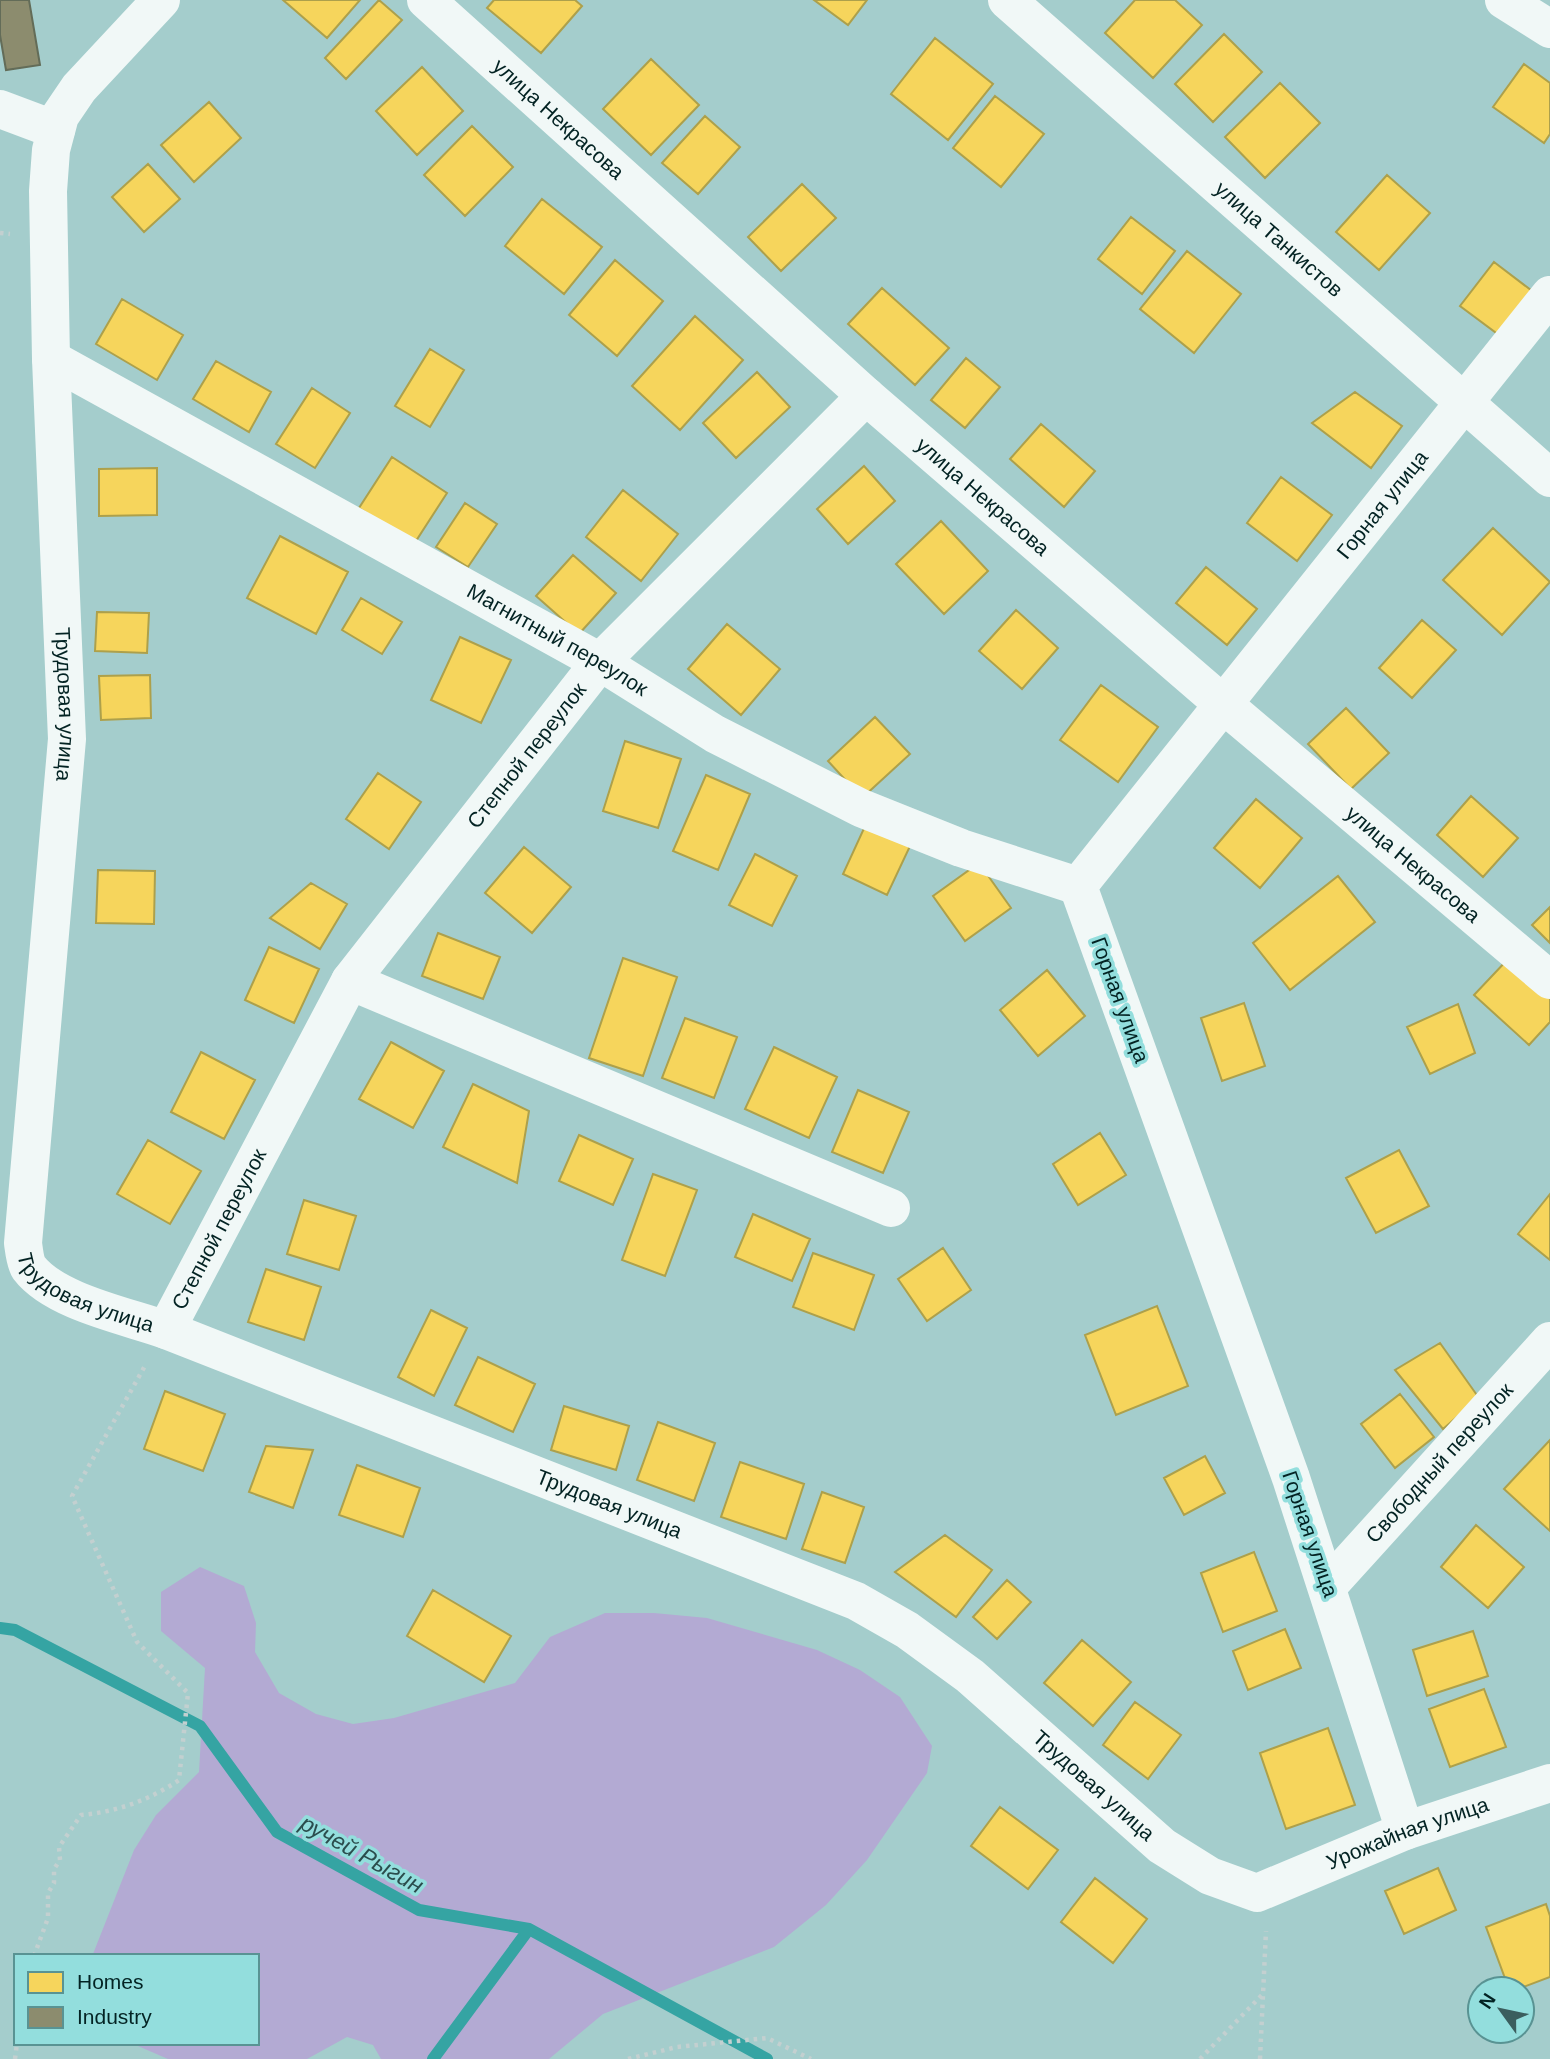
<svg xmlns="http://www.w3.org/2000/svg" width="1550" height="2059" viewBox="0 0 1550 2059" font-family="Arial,sans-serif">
<rect width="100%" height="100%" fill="#a4cdcc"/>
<path fill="#b3aad3" d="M200,1567L244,1586L256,1623L255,1652L279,1693L316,1714L353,1724L394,1718L515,1683L550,1637L605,1613H654L707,1618L817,1650L860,1670L900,1697L932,1746L927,1773L867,1860L826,1905L774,1947L603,2014L549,2059H381L373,2045L347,2037L307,2059H168L131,2043H257V1956L93,1954L134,1850L156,1815L199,1772L205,1668L161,1631V1592Z"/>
<path fill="#f6d55c" stroke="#ada04b" stroke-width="2" d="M283,0H360L327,38Z
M379,0L402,20L346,79L325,58Z
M494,0H575L582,6L541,53L487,8Z
M814,0H867L848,25Z
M1135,0H1175L1202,25L1153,78L1105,33Z
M1224,34L1262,72L1213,122L1175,84Z
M935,38L993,84L948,140L891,94Z
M651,59L699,105L651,155L603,109Z
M1524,64L1550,83V134L1544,143L1493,107Z
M422,67L463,111L417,155L376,111Z
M1280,83L1320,123L1265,178L1225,137Z
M995,96L1044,134L1001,187L953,148Z
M209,102L241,138L194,182L161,145Z
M705,116L740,147L698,194L662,163Z
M472,126L513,167L465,216L424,175Z
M148,164L180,199L144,232L112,197Z
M1387,175L1430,213L1379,270L1336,232Z
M802,184L836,218L781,271L748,237Z
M542,199L602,247L564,294L505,246Z
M1131,217L1175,251L1142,294L1098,259Z
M1187,251L1241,294L1194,353L1140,309Z
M615,260L663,301L617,356L569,315Z
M1494,262L1536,294L1503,338L1460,306Z
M882,288L949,348L915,385L848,324Z
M122,299L183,335L157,380L96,344Z
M695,316L743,360L680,430L632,386Z
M430,349L464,370L430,427L395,406Z
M966,358L1000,387L965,428L931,400Z
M216,361L271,392L249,432L193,399Z
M757,372L790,407L736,458L703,423Z
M312,388L350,413L315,468L276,444Z
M1355,392L1402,426L1371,468L1312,423Z
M1041,424L1095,471L1064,507L1010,459Z
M392,457L447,493L414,544L359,508Z
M864,466L895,501L848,544L817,509Z
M157,468V515L99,516V469Z
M1281,477L1332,515L1297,561L1247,523Z
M623,490L678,534L641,581L586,537Z
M465,503L497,524L468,567L436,547Z
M941,521L988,571L944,614L896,564Z
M1493,528L1550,582L1502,635L1443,580Z
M280,536L348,572L316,634L247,598Z
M573,555L616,593L579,634L536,596Z
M1206,567L1257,609L1227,645L1176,603Z
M361,598L402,622L382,654L342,630Z
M1016,610L1058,648L1022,689L979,651Z
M97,612L149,613L147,653L95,651Z
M1422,620L1456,650L1412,698L1379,668Z
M727,624L780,669L741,715L688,669Z
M460,637L511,660L481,723L431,700Z
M150,675L151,718L101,720L99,676Z
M1101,685L1158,727L1118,782L1060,740Z
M1346,708L1389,753L1351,789L1308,744Z
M875,717L910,754L862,798L828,761Z
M625,741L681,759L658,828L603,811Z
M378,773L421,802L389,849L346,819Z
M706,775L750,794L718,870L673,851Z
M1471,796L1518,838L1483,877L1437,835Z
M1256,799L1302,838L1260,888L1214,848Z
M866,824L911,844L887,895L843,874Z
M524,847L571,887L532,933L485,893Z
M755,854L797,876L772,926L729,905Z
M979,863L1011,908L965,941L933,896Z
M98,870L155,871L154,924L96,923Z
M1338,876L1375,922L1290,990L1253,943Z
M311,883L347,904L320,949L270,918Z
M1550,907V943L1532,925Z
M438,933L500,957L483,999L422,976Z
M269,947L319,969L294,1023L245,1000Z
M623,958L677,977L643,1076L589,1058Z
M1509,958L1550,997V1022L1529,1045L1474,995Z
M1047,970L1085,1016L1038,1056L1000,1010Z
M1244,1003L1265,1066L1222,1081L1201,1018Z
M1458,1004L1475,1053L1430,1074L1407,1027Z
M685,1018L737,1037L714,1098L662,1078Z
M391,1042L444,1071L413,1128L359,1099Z
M774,1047L837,1077L809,1138L745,1109Z
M201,1052L255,1080L224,1139L171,1112Z
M473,1084L529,1111L517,1183L443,1147Z
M858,1090L909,1112L883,1173L832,1152Z
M1100,1133L1126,1175L1078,1205L1053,1164Z
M579,1135L633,1159L613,1205L559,1181Z
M148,1140L201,1171L170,1224L117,1194Z
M1399,1150L1429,1206L1376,1233L1346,1178Z
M653,1174L697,1190L665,1276L622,1260Z
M1550,1194V1260L1518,1234Z
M304,1200L356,1216L339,1270L287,1254Z
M753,1214L810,1239L792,1281L735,1257Z
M943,1248L971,1290L927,1321L898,1279Z
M813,1253L874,1275L854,1330L793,1307Z
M266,1269L321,1287L304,1340L248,1322Z
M1157,1306L1188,1386L1116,1415L1085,1335Z
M431,1310L467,1328L434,1396L398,1377Z
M1440,1343L1479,1398L1443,1429L1395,1370Z
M478,1357L535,1384L513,1432L455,1405Z
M165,1391L225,1414L203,1471L144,1449Z
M1400,1394L1434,1437L1395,1468L1361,1424Z
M564,1406L629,1426L616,1470L551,1450Z
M658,1422L715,1443L694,1501L637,1480Z
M1550,1440V1531L1504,1489Z
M266,1446L313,1450L293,1508L249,1492Z
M1205,1456L1225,1493L1184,1515L1164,1478Z
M740,1462L804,1484L786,1539L721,1517Z
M357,1465L420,1488L403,1537L339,1515Z
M822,1492L864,1507L845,1563L802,1549Z
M1476,1525L1524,1567L1488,1608L1441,1567Z
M945,1535L992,1570L956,1617L895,1572Z
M1254,1552L1277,1611L1223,1632L1201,1573Z
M1007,1580L1031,1602L997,1639L973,1617Z
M433,1590L511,1636L484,1682L407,1636Z
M1285,1629L1301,1668L1248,1690L1233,1651Z
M1473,1631L1488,1676L1427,1696L1413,1650Z
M1082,1640L1131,1682L1093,1726L1044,1683Z
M1484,1689L1506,1747L1450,1767L1429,1709Z
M1135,1702L1181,1735L1148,1779L1103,1745Z
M1328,1728L1355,1805L1286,1829L1260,1753Z
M1000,1807L1058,1850L1028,1889L971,1846Z
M1438,1868L1456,1910L1404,1934L1385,1891Z
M1095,1878L1147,1919L1113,1963L1061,1922Z
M1546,1904L1550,1916V1977L1518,1989H1509L1486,1927Z"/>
<path fill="#8c8c6e" stroke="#636c58" stroke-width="2" d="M0,0H29L40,65L6,70L0,35Z"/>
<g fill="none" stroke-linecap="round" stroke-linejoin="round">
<path stroke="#35a4a3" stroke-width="12" d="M0,1628L15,1630L200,1726L277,1832L419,1910L529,1929L767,2059
M433,2059L529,1929"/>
<path stroke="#c3d0d0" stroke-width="4.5" stroke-dasharray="3.5 5" stroke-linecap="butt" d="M0,233L10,234
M34,1956L48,1918V1893L54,1883V1869L60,1860L59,1847L81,1815C116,1812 150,1800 179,1780L188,1693L137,1642L72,1496L146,1364
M15,2059L17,2043
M628,2059L677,2047L767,2038L811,2059
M1200,2059L1262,1995
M1260,2059L1266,1931"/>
<g stroke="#f1f8f7" stroke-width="38">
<path id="s1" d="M161,0L79,88L60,116L51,150L48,191L51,359L67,739L23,1243C24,1250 25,1262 29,1268C55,1302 127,1316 166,1330L856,1601L907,1630L970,1676L1162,1846L1210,1876L1257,1893L1405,1831L1550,1783"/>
<path id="s2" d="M426,0L866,396L1223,704L1550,980"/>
<path id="s3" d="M1007,0L1550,478"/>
<path d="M1504,0L1550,29"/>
<path d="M0,109L56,130"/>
<path id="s4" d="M51,359L600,662L715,734L861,808L961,848L1078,886"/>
<path d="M350,981L891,1208"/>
<path id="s5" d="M166,1330L350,981L600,662L866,396"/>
<path id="s6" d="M1328,1586L1550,1341"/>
<path id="s7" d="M1405,1831L1291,1478L1078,886L1550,295"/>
</g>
</g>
<g text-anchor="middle" stroke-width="7" stroke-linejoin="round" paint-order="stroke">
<g font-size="21" fill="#032323" stroke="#93dedd">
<text dy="7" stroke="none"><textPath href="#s2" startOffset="178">улица Некрасова</textPath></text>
<text dy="7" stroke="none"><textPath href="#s3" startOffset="362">улица Танкистов</textPath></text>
<text dy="7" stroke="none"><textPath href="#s2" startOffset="746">улица Некрасова</textPath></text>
<text dy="7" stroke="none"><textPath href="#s7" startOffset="1488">Горная улица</textPath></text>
<text dy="7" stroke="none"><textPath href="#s4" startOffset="579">Магнитный переулок</textPath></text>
<text dy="7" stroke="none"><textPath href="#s1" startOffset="744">Трудовая улица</textPath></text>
<text dy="7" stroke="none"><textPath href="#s5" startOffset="681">Степной переулок</textPath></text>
<text dy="7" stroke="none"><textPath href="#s2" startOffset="1312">улица Некрасова</textPath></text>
<text transform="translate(1120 1000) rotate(70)" y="7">Горная улица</text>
<text dy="7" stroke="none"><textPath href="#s5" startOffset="114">Степной переулок</textPath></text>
<text dy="7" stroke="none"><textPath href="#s1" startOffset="1372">Трудовая улица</textPath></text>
<text dy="7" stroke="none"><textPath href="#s6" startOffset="166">Свободный переулок</textPath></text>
<text dy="7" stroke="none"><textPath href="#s1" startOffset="1939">Трудовая улица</textPath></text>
<text transform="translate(1310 1534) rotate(71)" y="7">Горная улица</text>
<text dy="7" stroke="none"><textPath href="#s1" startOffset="2506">Трудовая улица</textPath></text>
<text dy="7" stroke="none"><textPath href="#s1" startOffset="2866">Урожайная улица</textPath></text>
</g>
<g font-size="23" font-style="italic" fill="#2b4d4d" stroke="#93dedd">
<text transform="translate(362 1854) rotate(29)" y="8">ручей Рыгин</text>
</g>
</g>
<rect x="14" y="1954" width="245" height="91" fill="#93dedd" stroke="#599393" stroke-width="2"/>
<rect x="28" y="1972" width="35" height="21" fill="#f6d55c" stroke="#599393" stroke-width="2"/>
<text x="77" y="1989" font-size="21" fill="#032323">Homes</text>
<rect x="28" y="2007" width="35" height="21" fill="#8c8c6e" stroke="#599393" stroke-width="2"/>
<text x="77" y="2024" font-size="21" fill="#032323">Industry</text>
<g transform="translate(1501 2010) rotate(303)"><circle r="33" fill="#93dedd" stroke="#599393" stroke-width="2"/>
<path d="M0-5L12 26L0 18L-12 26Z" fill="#3b5e5e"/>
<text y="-10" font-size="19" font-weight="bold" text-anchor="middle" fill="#032323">N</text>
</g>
</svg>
